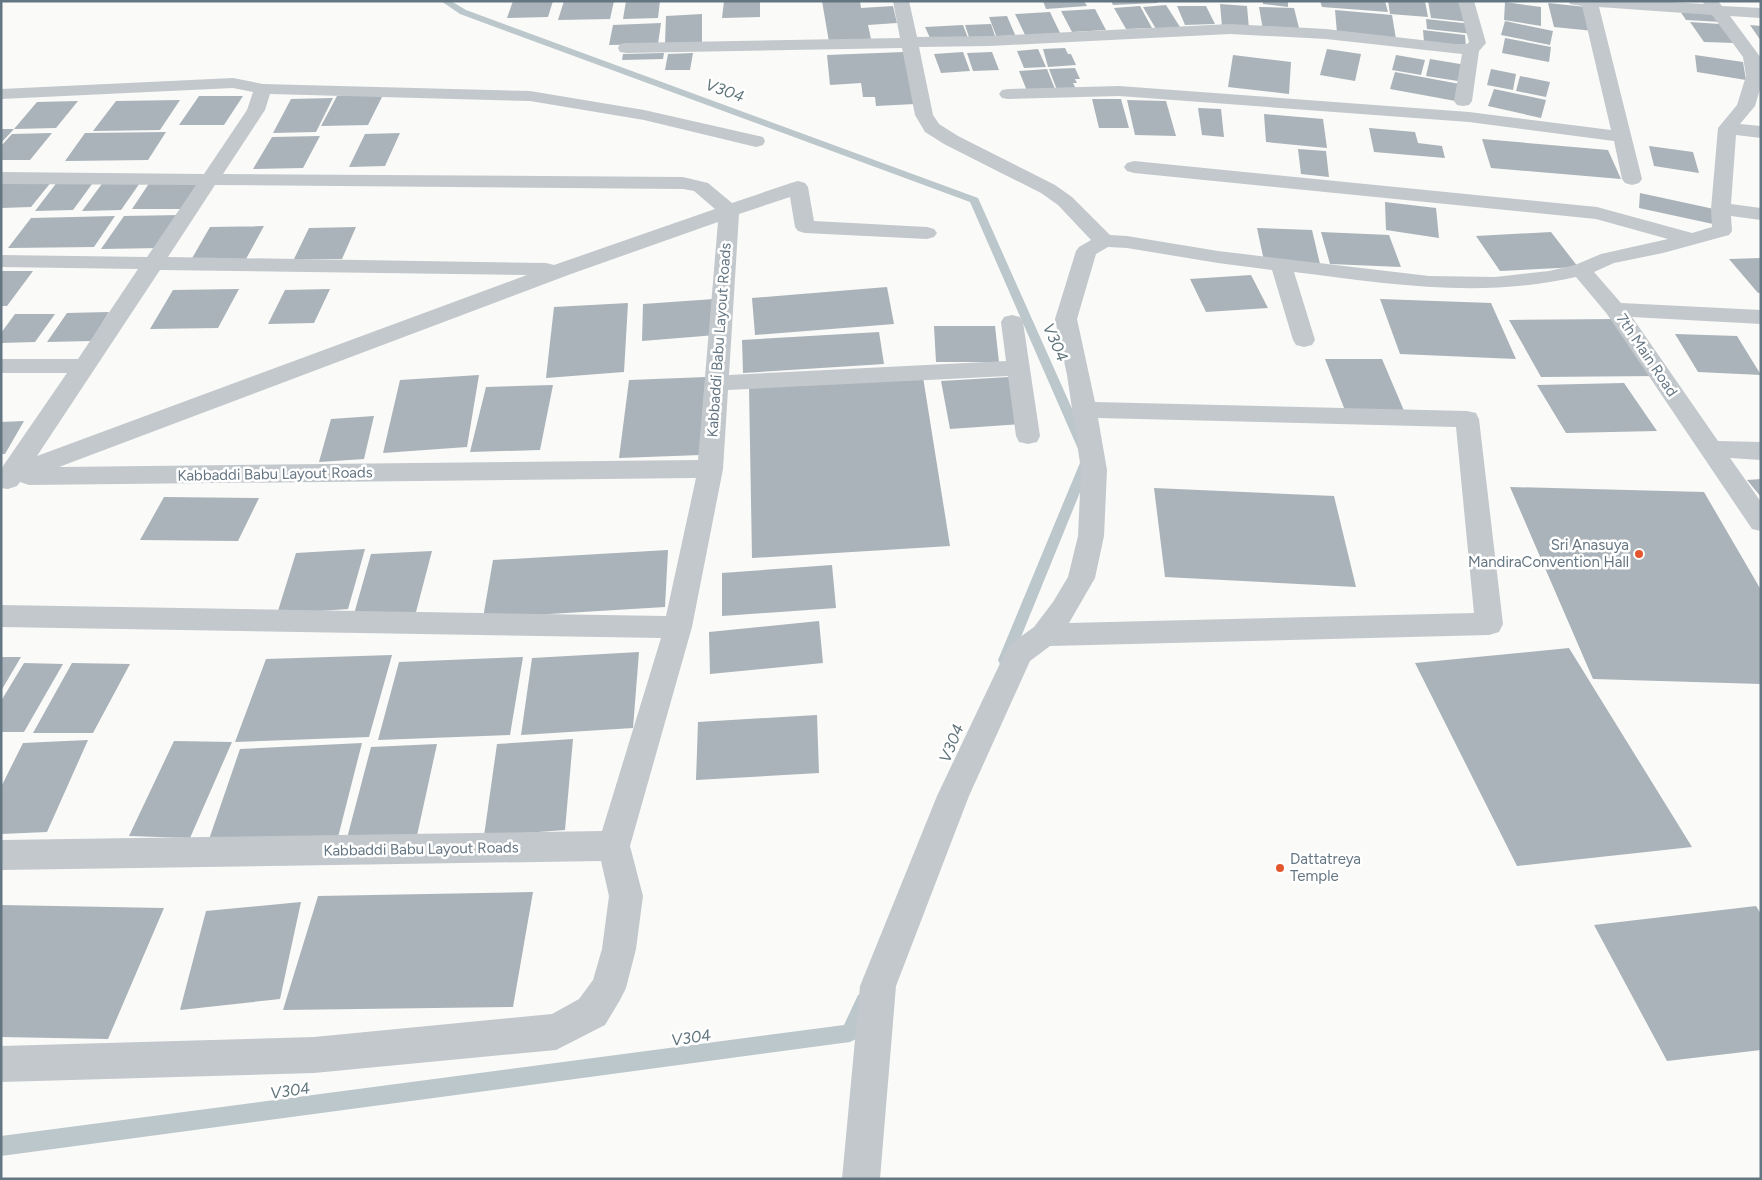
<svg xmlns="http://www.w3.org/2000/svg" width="1762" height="1180" viewBox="0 0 1762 1180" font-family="Figtree,sans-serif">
<rect width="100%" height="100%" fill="#fafaf8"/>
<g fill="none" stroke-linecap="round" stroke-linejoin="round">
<path fill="#bbc7cb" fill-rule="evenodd" d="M441,1H451L466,10L978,198L1094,458L1010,664L1005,666L1000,664L998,660L1082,458L970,202L460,14Z
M864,992L870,995L873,1001L856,1039L850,1042L1,1156V1136L844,1025L858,995Z"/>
</g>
<path fill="#aab3b9" d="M513,1H553L548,17L507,18Z
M564,1H614L610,19L558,20Z
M626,1H660L658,18L623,19Z
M724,1H760V17L722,18Z
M822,1H860L861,8L893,6L897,23L868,25L871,39L829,42Z
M1043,1H1084L1087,6L1046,9Z
M1111,1H1157L1158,3L1113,5Z
M1263,1H1288V7L1263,4Z
M1320,1H1385L1388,12L1322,7Z
M1388,1H1425L1428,17L1390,14Z
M1428,1H1464L1470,22L1431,18Z
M1505,2L1541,7V26L1504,20Z
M1548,3L1586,7L1594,31L1554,27Z
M1220,4L1247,6L1249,29L1222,27Z
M1166,5L1180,27L1156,29L1143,7Z
M1140,6L1152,28L1126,29L1114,8Z
M1177,6H1206L1215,24L1185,25Z
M1259,7L1294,8L1300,32L1263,30Z
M1095,9L1106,30L1072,32L1061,11Z
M1335,10L1392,15L1396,39L1337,33Z
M1680,11L1715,13L1722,22L1686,20Z
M1050,12L1061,35L1026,37L1015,14Z
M702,14V42L665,44L666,16Z
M1007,16L1016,37L997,38L989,17Z
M1426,19L1472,24L1473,34L1427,29Z
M1505,21L1553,31L1550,45L1501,35Z
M1690,22L1720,24L1736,43L1704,42Z
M661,23L658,44L609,45L613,25Z
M991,24L996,39L970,40L965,25Z
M963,25L968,38L931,40L925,27Z
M1750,25L1761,26V41Z
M1423,30L1465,35L1466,48L1424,42Z
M1505,38L1551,47L1549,62L1502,53Z
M1065,48L1068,54H1071L1076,65L1048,67L1043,49Z
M1038,49L1046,67L1024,68L1017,51Z
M1327,49L1361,54L1355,81L1320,75Z
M904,52L915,104L876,106L875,97H863L861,83L830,85L827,55Z
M963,52L970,71L941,73L934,54Z
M992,52L999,70L973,71L967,53Z
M664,53L663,59L622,60L623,54Z
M693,53L690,70H665L668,54Z
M1233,55L1291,62L1289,94L1228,87Z
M1396,55L1425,60L1421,75L1392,70Z
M1695,55L1743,62L1746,80L1697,72Z
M1430,59L1466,65L1464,82L1426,76Z
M1075,68L1080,79H1075L1077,83H1073L1076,89L1057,90L1049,69Z
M1047,69L1055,89L1027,91L1019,71Z
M1491,69L1516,74L1513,90L1487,85Z
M1395,72L1465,85L1461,102L1390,89Z
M1520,76L1550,82L1546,97L1516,91Z
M1494,89L1546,100L1541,118L1488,106Z
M383,95L368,125L321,126L337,96Z
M199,96H243L224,125H179Z
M333,98L316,132L273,133L291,99Z
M1092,99H1121L1129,128H1099Z
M180,100L160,130L93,131L116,101Z
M1127,100L1166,101L1176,136L1135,135Z
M78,101L56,128L14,129L37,102Z
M1198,108L1221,109L1224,137L1202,135Z
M1264,114L1323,119L1327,148L1266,142Z
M1369,128L1415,132L1418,143L1442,146L1445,158L1374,152Z
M1,129H14L1,143Z
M166,132L148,160L65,161L85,133Z
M52,133L30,160H1V146L12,134Z
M400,133L385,166L349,167L365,134Z
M320,136L303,168L253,169L272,137Z
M1482,139L1608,150L1621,179L1491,168Z
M1649,146L1693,152L1699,173L1654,166Z
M1298,149L1326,151L1329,177L1301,174Z
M95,180L73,210L35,211L58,181Z
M142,180L121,210L82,211L104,181Z
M1,181H52L31,207L1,208Z
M203,181L186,209H132L150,182Z
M1640,193L1714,209L1713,224L1639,208Z
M1385,202L1436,208L1439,238L1386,230Z
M181,215L160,248L101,249L124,216Z
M115,216L94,247L8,248L31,218Z
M264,226L246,259L191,260L210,227Z
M356,227L342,259H294L309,228Z
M1257,228L1312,230L1320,264L1264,261Z
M1321,232L1389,235L1401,267L1330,264Z
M1551,232L1578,267L1500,271L1476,236Z
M1761,258V293H1758L1729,259Z
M1,271H33L7,306H1Z
M1251,275L1268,308L1206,312L1190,279Z
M887,287L894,324L755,335L752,298Z
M239,289L218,328L150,329L173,290Z
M330,289L314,323L268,324L285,290Z
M714,299L716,335L642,341L643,304Z
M1380,299L1491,303L1516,359L1400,354Z
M628,303L624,372L546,378L554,307Z
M109,312L91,341L47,342L67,313Z
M15,314H55L35,342L1,343V333Z
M1617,319L1655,376L1541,377L1509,320Z
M934,326H995L999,362H936Z
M879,332L884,364L743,373L742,340Z
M1675,334L1737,336L1761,375L1698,372Z
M1325,359H1382L1405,413H1346Z
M479,375L467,447L383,453L400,380Z
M706,377L701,455L619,458L629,380Z
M923,377L950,546L752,558L749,386Z
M1009,377L1021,424L950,429L941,381Z
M1624,383L1657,431L1566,433L1537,385Z
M553,385L540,450L470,452L486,387Z
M374,416L364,459L319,462L331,419Z
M24,421L5,454H1V422Z
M1761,479V497L1747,480Z
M1510,487L1704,492L1761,590V684L1593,679Z
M1154,488L1334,496L1356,587L1165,577Z
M164,497L259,498L238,541L140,540Z
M365,549L348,609L277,614L296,553Z
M668,550L665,607L483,618L493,560Z
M432,551L416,612L354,614L371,554Z
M832,565L836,608L722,616V573Z
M819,621L823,663L710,674L709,632Z
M1569,648L1692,847L1517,866L1415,663Z
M639,652L633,728L521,735L532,658Z
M392,655L369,737L235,742L266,659Z
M1,657H21L1,691Z
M523,657L510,735L378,740L399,662Z
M24,663L63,664L24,732H1V701Z
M72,663L130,664L93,733H33Z
M817,715L819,773L696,780L698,722Z
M573,739L565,830L484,836L497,744Z
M88,740L47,832L1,834V787L23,743Z
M174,741L232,742L190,838L129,836Z
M362,743L336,845L205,851L240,749Z
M437,744L416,840L346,842L371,747Z
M533,892L513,1007L283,1010L318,896Z
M301,902L280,999L180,1010L206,911Z
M1,905L164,908L108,1039L1,1037Z
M1756,906L1761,914V1050L1667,1061L1594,925Z"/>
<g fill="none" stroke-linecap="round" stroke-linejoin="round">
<path fill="#c3c8cc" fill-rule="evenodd" d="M893,1H909L917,37L989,36L1230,24L1326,29L1456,44H1467L1469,42L1458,1H1474L1486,43L1479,51L1472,101L1469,105L1463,106L1457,105L1454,101L1462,54L1326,39L1230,34L989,46L919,47L933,115L939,124L958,136L1055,185L1072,197L1110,235L1127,236L1218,251L1429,276L1495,277L1549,271L1575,265L1601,254L1668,239L1596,219L1134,173L1127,171L1124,167L1127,163L1134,161L1597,207L1692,233L1712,227L1711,209L1718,128L1737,105L1746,76L1743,57L1712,15L1599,7L1642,179L1639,183L1632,185L1625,183L1622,179L1614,141L1469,122L1119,96L1008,99L1002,98L999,94L1002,90L1008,89L1119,86L1469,112L1611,130L1582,6L1570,4L1568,1H1655L1704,4L1702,1H1718L1722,6L1761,8V18L1730,16L1761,58V86L1755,106L1740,124L1761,126V138L1736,135L1731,204L1761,208V220L1731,216L1732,231L1729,235L1663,253L1614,263L1594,272L1621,303L1761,310V324L1632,317L1718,441L1761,442V460L1730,458L1761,502V531L1752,529L1607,314L1576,277C1478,299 1392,284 1294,272L1315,340L1312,345L1304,347L1296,345L1293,340L1272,270L1218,263L1127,248L1108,247L1096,254L1077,319L1095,402L1467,411L1476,413L1479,419L1503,624L1499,632L1489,635L1050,646L1030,661L969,796L896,986L880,1179H842L860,986L937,796L1005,653L1009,645L1034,627L1053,602L1068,577L1078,536L1081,470L1067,375L1055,319L1076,251L1079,247L1091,240L1058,205L1041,193L944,144L925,132L915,115L902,48L626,53L620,52L618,48L620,44L626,43L900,38ZM1098,418L1456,427L1474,613L1069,623L1095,578L1104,536L1107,470Z
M233,78L263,84L530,91L644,110L763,137L765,141L763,145L756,147L644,120L530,101L270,94L265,110L223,174L683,177L708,183L732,203L791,183L798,181L805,183L808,187L814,221L927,227L934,229L937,233L934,237L927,239L805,233L798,231L795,227L790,197L739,214L729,375L1006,361L1001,322L1004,317L1012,315L1020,317L1023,322L1040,436L1037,442L1028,444L1019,442L1016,436L1008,376L728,390L723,469L692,627L630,846L643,896L636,949L626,988L620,1000L605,1025L556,1050L314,1073L1,1082V1046L314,1037L552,1014L579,999L593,980L602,949L609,896L601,861L1,870V840L602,831L661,638L1,627V605L666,616L696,478L29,485L20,482L17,486L8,489L1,488V469L67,373H1V359H78L138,269L1,267V255L147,257L196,185L1,184V172L204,174L247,110L253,92L233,88L1,99V89ZM215,185L683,189L694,191L715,209L554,265L546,263L168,257ZM718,222L698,460L59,467L571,274ZM160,270L527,275L37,456Z"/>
</g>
<g fill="#e4572e" stroke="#fff" stroke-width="2">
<circle cx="1639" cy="554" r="5"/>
<circle cx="1280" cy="868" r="5"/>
</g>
<g text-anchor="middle" stroke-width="5" stroke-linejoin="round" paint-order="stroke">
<g font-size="15" fill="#657683" stroke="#fff">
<text transform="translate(719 340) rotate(-86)" y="5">Kabbaddi Babu Layout Roads</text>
<text transform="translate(1647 355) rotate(56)" y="5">7th Main Road</text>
<text transform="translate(275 474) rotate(-1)" y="5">Kabbaddi Babu Layout Roads</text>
<text transform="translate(421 849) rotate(-1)" y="5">Kabbaddi Babu Layout Roads</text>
</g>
<g font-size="15" fill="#657683" stroke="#fff" text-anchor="end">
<text x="1629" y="550">Sri Anasuya<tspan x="1629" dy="17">MandiraConvention Hall</tspan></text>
<text x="1290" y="864" text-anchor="start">Dattatreya<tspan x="1290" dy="17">Temple</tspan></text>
</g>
<g font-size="16" font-style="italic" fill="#60757c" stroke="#fff">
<text transform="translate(725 90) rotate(20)" y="6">V304</text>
<text transform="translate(1056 342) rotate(66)" y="6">V304</text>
<text transform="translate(951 743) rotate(-68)" y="6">V304</text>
<text transform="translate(691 1037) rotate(-8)" y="6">V304</text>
<text transform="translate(290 1090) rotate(-8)" y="6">V304</text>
</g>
</g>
<rect width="1762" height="1180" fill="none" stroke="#657683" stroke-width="5"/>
</svg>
